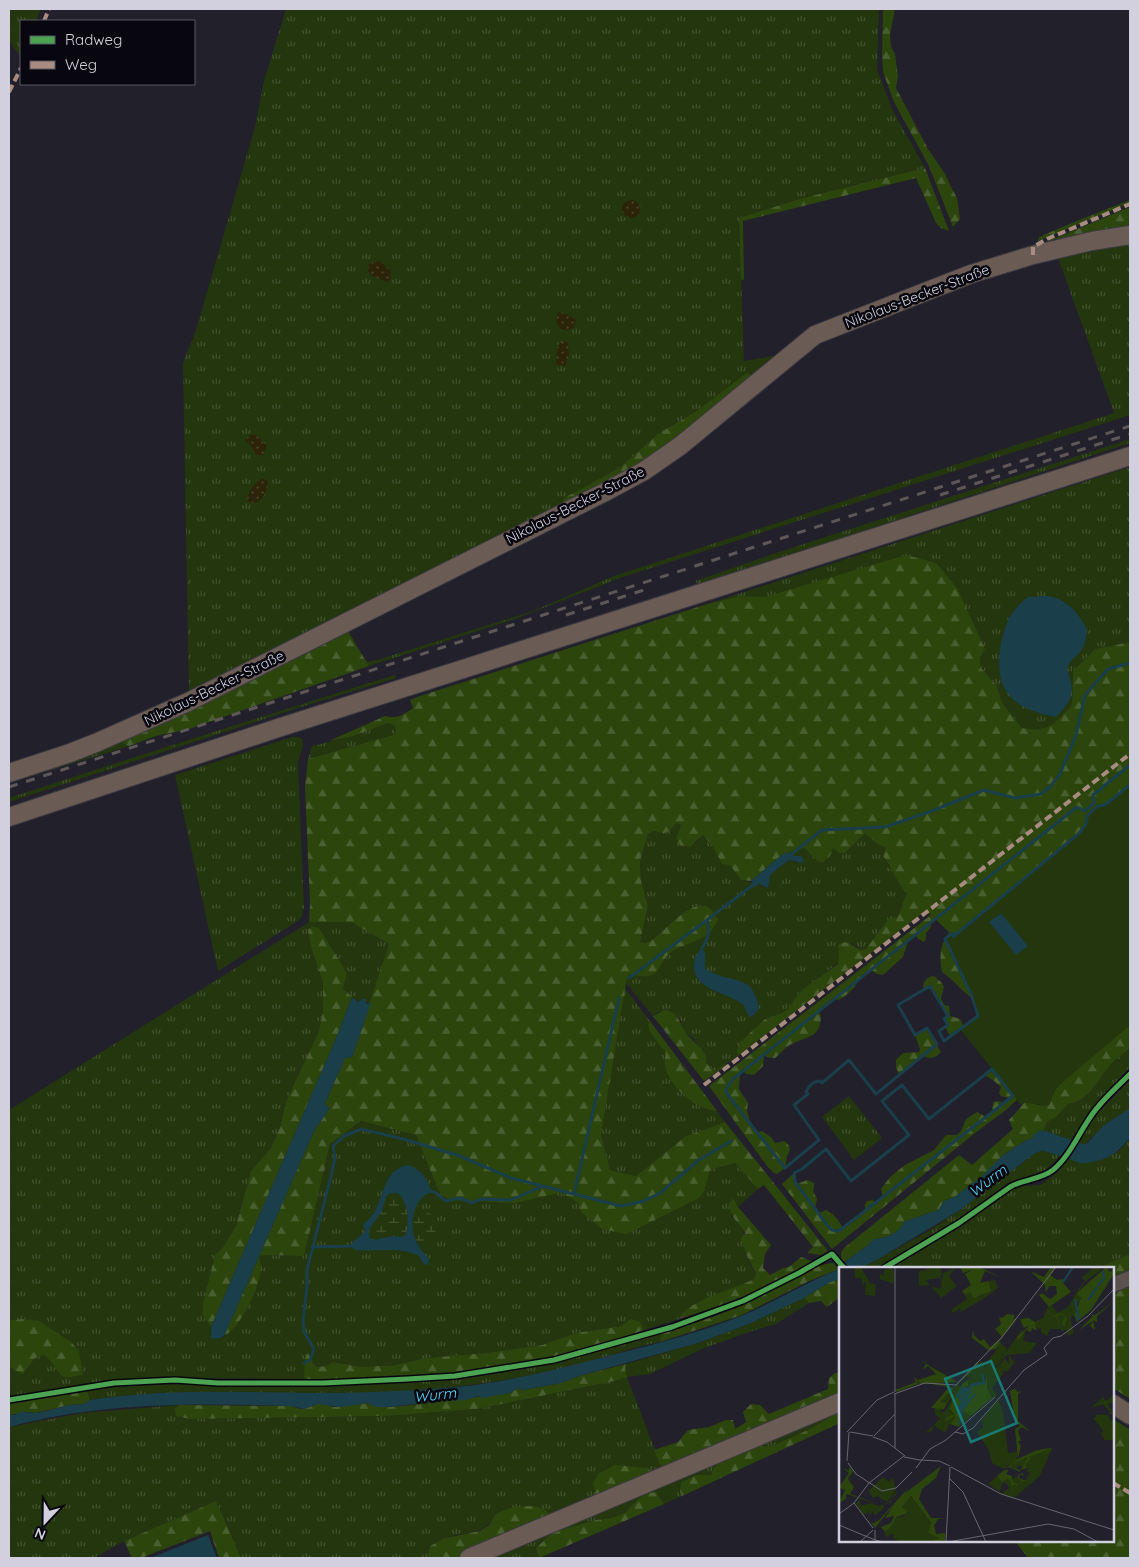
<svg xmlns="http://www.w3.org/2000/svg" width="1139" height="1567" viewBox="0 0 1139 1567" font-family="Quicksand,sans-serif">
<defs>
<pattern id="grass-tufts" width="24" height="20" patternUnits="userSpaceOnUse" patternTransform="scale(1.25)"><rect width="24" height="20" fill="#23360d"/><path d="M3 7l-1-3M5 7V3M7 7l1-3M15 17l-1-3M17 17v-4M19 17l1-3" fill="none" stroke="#425230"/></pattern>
<pattern id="forest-firs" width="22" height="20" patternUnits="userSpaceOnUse" patternTransform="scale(1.25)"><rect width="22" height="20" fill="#2c450c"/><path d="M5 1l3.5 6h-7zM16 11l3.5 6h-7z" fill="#4a5f2f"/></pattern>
<pattern id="wetland-marsh" width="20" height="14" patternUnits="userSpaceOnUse" patternTransform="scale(1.25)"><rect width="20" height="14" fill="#23360d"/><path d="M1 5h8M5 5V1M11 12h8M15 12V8" fill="none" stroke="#425230"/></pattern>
<pattern id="sand-dots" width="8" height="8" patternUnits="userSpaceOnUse" patternTransform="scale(1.25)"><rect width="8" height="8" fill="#2c2409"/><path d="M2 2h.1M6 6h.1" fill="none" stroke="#4a432c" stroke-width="1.8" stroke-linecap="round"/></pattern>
</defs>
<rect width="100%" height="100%" fill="#22202a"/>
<path fill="url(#grass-tufts)" d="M9,9H41L36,21H21V55C4,43 9,27 9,9Z
M286,9H879L877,69L892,109L925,168L803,198L739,218L744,361L774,356L773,362L695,412L658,434L619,468L564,498L561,508L189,697L183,363L196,330L255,127L264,81Z
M1130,241V415L620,578L515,619L369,666L366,662L377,660L533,611L614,576L1114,413L1057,255Z
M1130,439V443L699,585L695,581L779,552Z
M1130,467V642L1095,649L1073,671L1072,705C1054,723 1050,734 1022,728L1003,704L996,685L980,667V658L984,649L979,639L765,597L740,596L707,604Z
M395,675L396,678L301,707L9,802V798C137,756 266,715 395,675Z
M390,723L395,726L396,734L308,759L312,746L349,737Z
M292,737H299L302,739L303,746L298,762L304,907L302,916L298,921L218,971L175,775Z
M118,738L124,744L129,746L9,783V777Z
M676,823L681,825L676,838L696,843L703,835L713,847L722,864H730L741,880L754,883L753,887L759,884L768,888L770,875L789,860L798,863L794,856L788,852L805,848L816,860L833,848L845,853L865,832L876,843L886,848L883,856C893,869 896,883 907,894C902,901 902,911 896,918H889L866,949L860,950L852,943L838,945L839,955L838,963L807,986L799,993L787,1010L783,1013L765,1019L740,1042L737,1050L738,1056L715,1071L706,1063L705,1055L693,1038L685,1032L680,1019L669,1011L658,1012L653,1016L626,983L629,974C637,975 644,977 652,974C660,971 663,960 669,954C685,941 710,942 718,919C716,916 714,912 711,909C694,894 664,932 651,941L645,943L640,942L648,906L641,881L640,861L648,834L654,831C665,835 670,833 676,823Z
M309,922H351L389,944L371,1003C358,1005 352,997 343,989L347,973L319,928L312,950L323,982V1011L319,1031L287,1099L280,1127L271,1148L251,1171L236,1226L224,1246L215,1255L203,1303V1316L211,1327V1338L218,1339L227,1335L261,1267L258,1255L304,1256L330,1144L361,1121L416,1135L437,1187L700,1173L735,1163L758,1189L738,1207L733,1198L731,1216C748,1233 742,1230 745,1252C747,1259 752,1268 756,1275L754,1279L683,1314L682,1318L644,1330L640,1322L622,1326L576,1333L542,1345L486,1353L426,1358L395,1365L362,1367L334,1362L327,1366L316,1367L309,1353L304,1379L184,1378L117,1381L9,1397V1366L14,1370L25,1372L35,1358L43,1355C53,1360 57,1370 66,1377L83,1374L23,1319L9,1320V1110Z
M625,988L725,1122L686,1136L636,1176L610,1170L601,1135Z
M1130,1048V1067L1088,1113L1069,1143L1042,1134L1047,1122L1056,1117L1068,1104C1091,1102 1098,1078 1112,1063C1118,1057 1125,1053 1130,1048Z
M1130,1080V1108L1090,1139L1084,1147L1076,1146L1095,1116Z
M849,1096L882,1138L854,1160L822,1117Z
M1130,1138V1254L1098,1268H908L896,1265L960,1226L1011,1190L1021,1186L1040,1185L1057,1173L1069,1158L1082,1161L1119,1151Z
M1052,1148L1062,1152C1056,1161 1048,1169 1038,1174C1028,1178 1018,1178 1008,1183L957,1221L898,1257L878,1268H860L875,1261L930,1230L960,1210L1035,1153Z
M804,1298L809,1303L776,1324L752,1331L704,1348L650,1374L627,1377L663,1471L655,1474L647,1468L632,1467L597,1500L553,1520L497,1514C480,1539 468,1529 444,1539C439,1541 435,1544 430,1546L427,1558H241L216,1501L124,1541L94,1558H9V1427L82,1413L179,1405L175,1409L181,1418L190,1419L385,1416L477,1409L619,1380L626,1364L698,1343L749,1324Z
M665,1331L661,1334L660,1342C628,1348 597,1361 565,1368C513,1380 461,1387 408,1391C302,1398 195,1385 90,1400L87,1389L167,1383L329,1385L443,1379L523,1368L559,1361Z
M840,1410C823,1423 805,1432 785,1440C781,1442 776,1445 771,1446C766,1447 760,1446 755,1445Z
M729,1454L727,1461C719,1463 713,1466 711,1475L709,1476L697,1475L681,1482L680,1491L682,1496L664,1504L659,1496L638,1499L625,1513L612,1518L596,1520L553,1532L536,1548L538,1558H479Z"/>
<path fill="url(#forest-firs)" d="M883,9H895L890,35L891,47L895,54L898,76L896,88L928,149L945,174L951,187L957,198L960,219L953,227L929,166L894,102L883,72L882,55Z
M925,168L949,231L941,228L936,223L916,178L743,221L744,279L741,281L739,218L803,198Z
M1130,200V203L1038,241L1039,237L1084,218Z
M1130,207V229L1039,245Z
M747,373L754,376L650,458L561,508L564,498L619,468L658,434L695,412Z
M906,555L936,563L957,588L985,649L980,658V667L996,685L1003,704L1022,728C1050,733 1054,723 1072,705L1073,671L1095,649L1130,642V895L981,1003C964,996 957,982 942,972C939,957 940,945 949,932L935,919L930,923L931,927L926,933V939L924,942L917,938L916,934L908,941L903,957L883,975L877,974L871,970L857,981L855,987L844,997L838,1000L834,999L818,1012L821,1015C821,1039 806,1036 790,1045C784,1048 780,1054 775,1058L767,1057L764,1055L763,1066L754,1075L746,1074L743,1071L740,1073L739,1089L748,1103L747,1111L751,1124L758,1132L762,1131L771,1137L775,1143L785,1141L789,1146L790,1150L787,1156L785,1168L777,1174L774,1173L767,1166L709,1086L931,915L925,911L738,1056L737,1050L740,1042L765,1019L782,1013L787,1010L799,993L807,986L838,964L839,955L838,945C848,938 852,946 860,950L866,949L889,918H896C902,912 902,901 907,894C896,883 893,868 883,856L886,848L876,843L865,833L845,853H839L833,848L830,856L822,863L816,860L805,848L783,854L751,881L741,880L730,865L722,864L713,847L703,835L690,847L680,845L676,838L681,825L676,823C669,833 666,835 654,831L648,834L640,861L641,881L648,906L640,942L645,943L651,941C664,932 694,894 711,909C714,912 716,916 718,919C710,943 685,941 669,954C662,960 660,971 652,975C645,978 636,975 629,974L626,983L601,1135L610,1170L636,1176L686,1136L725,1122L828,1251L821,1255L807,1253L813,1247L764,1185L758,1189L735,1163L710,1170L704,1192L699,1198L626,1234L602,1229L581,1212L578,1203L570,1197L559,1193L514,1203L450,1200L442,1195L437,1187L416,1135L361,1121L330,1144L304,1256L259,1255C259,1259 261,1263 261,1267C261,1284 240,1329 224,1336L314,1131L329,1109L325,1103L345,1058L352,1057L389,944L351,922H309L310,904L305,787L308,759L396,734L395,726L389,723L350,737L329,741L385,716C399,719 402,715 413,708L410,700L420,696L707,604L740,596L765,597Z
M346,628L369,666L189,729L156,736L129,746L124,744L118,738Z
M312,926L319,928L347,973L343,989L352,997L335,1041L211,1327L203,1316V1303L215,1255L224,1246L236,1226L251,1171L271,1148L280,1127L287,1099L319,1031L323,1011V982L312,950L308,930Z
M934,976L941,982L944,987L941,998L944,1005L949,1006L950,1016L960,1019L964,1027L950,1036L945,1027L948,1025L944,1019L947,1016L930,987L924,991C922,984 924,981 929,977Z
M1130,994V1048C1125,1053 1118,1057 1112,1063C1098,1078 1091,1101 1068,1104L1056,1117L1047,1122L1042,1134L1027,1140L1003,1155L980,1179L971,1184L955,1197L944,1201L938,1211C926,1212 917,1219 905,1221C899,1233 886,1239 873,1239L868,1245L845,1262L841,1259V1253L844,1248L959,1155L972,1165L1013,1129L1009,1120L1025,1102L1044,1106L1056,1088Z
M664,1010C677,1011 679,1021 685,1031C691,1042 709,1050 706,1063L715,1071L725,1064L727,1065L704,1081L653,1016Z
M650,1021L717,1111C697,1110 668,1086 665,1065C664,1062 665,1057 666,1053L650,1032L648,1025Z
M927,1028L941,1052C935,1059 931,1059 923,1056L900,1076L896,1068V1060L903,1053L919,1052L920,1049L915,1035Z
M992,1069L1020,1097L1006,1110L975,1133L832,1249L782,1184L794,1173L795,1182L797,1184L807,1180L814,1183V1188L813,1191L817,1199L815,1208L819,1213L826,1210C835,1215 839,1220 843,1229L865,1212V1204L867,1201L873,1200L876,1204L883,1198L881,1189L890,1177L905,1165L934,1150L946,1135H957L961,1131L966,1119L977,1112L986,1117L992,1112L993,1102L998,1101L1003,1103L1009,1098L1001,1096L999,1093L1001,1087L993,1080L984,1075Z
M733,1198L738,1207L771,1245L765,1254L763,1268L770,1275L783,1268L789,1267L801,1257L814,1262L776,1283L744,1298L682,1318V1314C698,1297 733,1290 754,1279L756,1274L746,1254L741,1239L745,1233C738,1221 731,1219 729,1204Z
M1130,1254V1271L1113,1278V1268H1098Z
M833,1263L839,1269L809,1281L742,1315L660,1342L661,1334L665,1331C693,1324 724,1314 749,1302C771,1292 811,1264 833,1263Z
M840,1279V1297L827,1307L821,1301L809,1303L804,1298L830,1282Z
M1130,1286V1399L1113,1388V1294Z
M23,1319L39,1321L71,1342L79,1351L83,1375C78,1375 71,1378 66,1377C58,1377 54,1360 43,1355L35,1358L23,1374L14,1370L9,1366V1320Z
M631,1319L640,1322L644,1330C613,1341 582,1351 549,1358C469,1375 386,1381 304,1379L305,1358L308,1353L316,1367L327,1366L333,1362L362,1367L395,1365L426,1358L486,1353L542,1345L576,1333L622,1326Z
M626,1364L625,1369L627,1377L619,1380L477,1409L385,1416L189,1419L176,1416L175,1409L179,1405H182L291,1406L301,1409L310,1407L316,1404H325L334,1407L368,1403L387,1407L403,1406L510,1393L518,1388L522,1390L561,1383L579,1376Z
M840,1372V1392L663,1471L654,1450L678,1442L688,1430L709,1427L726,1420H733L735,1429L746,1422L743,1412L751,1404L760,1405L769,1414L828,1389L829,1378L835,1373Z
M87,1389L90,1400L84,1404L70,1405L35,1413L29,1412L9,1415V1403Z
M840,1410V1423L682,1496L680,1491L681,1482L697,1475H711C713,1466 718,1463 726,1461L725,1456L755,1445C760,1446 766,1447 771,1446C776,1445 781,1442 785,1440C805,1432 823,1423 840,1410Z
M1113,1419L1130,1430V1558H1028L1015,1541H1113Z
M615,1465L647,1468L655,1474L597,1500L593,1483L598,1474Z
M656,1492L664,1504L539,1558L536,1548L553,1532L596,1520L612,1518L625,1513L638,1499L646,1494Z
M216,1501L241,1558H219L210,1531L141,1558H132L124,1541Z
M526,1506C538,1506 548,1508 553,1520L459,1558H427L430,1546L445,1538L480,1531L489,1525L496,1514L510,1508Z"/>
<path fill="url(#wetland-marsh)" d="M397,1193L402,1197L408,1212L407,1230L405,1235L402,1237L394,1236L372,1240L369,1236C370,1227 373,1224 378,1217C383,1211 384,1204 386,1197L389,1194Z
M416,1204L435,1217L438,1225L429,1246L422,1250C411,1237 411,1220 416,1204Z"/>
<path fill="url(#sand-dots)" d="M622 209a9 9 0 1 1 18 0a9 9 0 1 1-18 0Z
M380,261L391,271L390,280L387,282L372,276L368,271L369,264Z
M558,312L566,314L576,320L573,328C561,334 553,325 558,312Z
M563,341L568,343L569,355L565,366L557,365L556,361L558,345Z
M250,435H256L267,446L263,455H256L252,447L245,440Z
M262,479L267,480C269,490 264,498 256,503L249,502L247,499C249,491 254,483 262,479Z"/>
<path fill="#23360d" d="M1130,785V1025L1056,1088L1049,1105L1044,1106L1025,1102L1021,1105L960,1029L978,1015L971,994L945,939L952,933L955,936L1071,840C1079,833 1088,827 1087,816L1098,806L1105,805Z"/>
<path fill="#1a3e4a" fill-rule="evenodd" d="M1028,597C1036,597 1046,595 1053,597C1070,602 1080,615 1087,630C1086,636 1086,644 1082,649C1078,656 1070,659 1068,667C1067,672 1069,674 1070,679C1075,695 1068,706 1056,717C1038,714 1017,708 1006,691C994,672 1000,640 1008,620C1013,611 1020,603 1028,597Z
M788,852L794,856H801L804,860L802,863L789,860L770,875L768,888L759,884L753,888L754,884L751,881L783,854Z
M1001,913L1028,946L1016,955L989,922Z
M702,948L705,952V968C726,985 753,970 759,1008L754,1015L750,1017C746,1013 746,1007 742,1004C727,992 692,990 694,965C695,957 696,954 702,948Z
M352,997L358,1002L362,999H366V1004L371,1003L352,1057L345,1058L325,1103L329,1109L314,1131L224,1336L218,1339L211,1338V1327L335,1041Z
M1130,1108V1138C1110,1161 1098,1165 1069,1158L1076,1146L1084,1147L1103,1126Z
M1042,1134L1069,1143L1062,1152L1052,1148L1035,1153L960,1210L875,1261L860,1268H850L845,1262L868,1245L873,1239C886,1239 899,1233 905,1221C917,1219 926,1212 938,1211L944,1201L955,1197L971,1184L980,1178L1003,1155L1027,1140Z
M408,1165C420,1169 429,1179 431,1192C412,1199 408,1227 417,1243C420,1249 425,1254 429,1259L428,1265H426L422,1262L419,1256C399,1246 377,1252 355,1250L351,1246L352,1242L359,1237L365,1231L363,1224C387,1210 377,1170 408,1165ZM397,1193L402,1197L408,1212L407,1230L405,1235L402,1237L394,1236L372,1240L369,1236L370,1228L382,1211L386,1197L389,1194Z
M839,1269L840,1271V1279L830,1282L804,1298L749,1324L698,1343L579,1376L561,1383L522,1390L518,1388L510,1393L482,1398L478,1396L466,1400L443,1401L387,1407H375L368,1403L341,1407L317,1404L304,1409L291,1406C198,1403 99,1402 9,1427V1415H15L20,1412L37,1413L70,1405L84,1404L90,1400C164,1389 239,1392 314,1393C361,1393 409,1391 457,1387C508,1382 558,1369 608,1356C653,1345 698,1333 741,1316C775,1302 805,1283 839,1269Z
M208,1535L217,1558H150Z"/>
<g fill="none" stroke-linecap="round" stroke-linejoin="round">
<path stroke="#1a3e4a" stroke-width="3" d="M1130,765L1093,795L1094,803L1085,811L1077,807L733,1079L726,1089L727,1094L785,1168L819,1140L794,1105L808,1094L806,1092C809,1085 813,1081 820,1081L822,1083L849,1060L876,1094L937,1044L927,1028L915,1035L898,1005L930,986L948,1016L944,1019L948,1025L939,1031L944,1041L978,1016L971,994L945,939L952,933L954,936L1071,840C1079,833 1088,827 1087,816L1098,806L1105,805L1130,785
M788,857L822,830L885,827L929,812L984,790L1015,798L1041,794L1050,787L1060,774L1076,735L1085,695L1108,669L1130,663
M702,948C708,939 710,932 707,920
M629,978L707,920L758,881
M992,1069L1013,1096L839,1231L832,1230L828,1226L795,1182L794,1173L802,1169L826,1149L851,1181L909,1135L882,1101L902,1085L929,1119Z
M427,1190L434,1192L446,1201L460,1198L472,1203L481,1199L511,1200L543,1186
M574,1194L619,998
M312,1247L355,1246
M304,1363L310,1360L314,1349L304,1332L303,1320L307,1286V1270L331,1176L335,1158L333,1146L344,1136L361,1129L403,1139L460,1156L511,1178L621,1206L644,1201L660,1193L699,1160L731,1141"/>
<path stroke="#1a3e4a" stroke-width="19" d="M1042,1140L1083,1154L1098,1151L1130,1124"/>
<g stroke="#3c3a42" stroke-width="16">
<path id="minor" d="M1113,1285L1130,1278"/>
</g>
<g stroke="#3c3a42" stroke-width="20">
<path id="major" d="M9,773L70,753L98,742L188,702L607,491L644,471L680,446L815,335L971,274L1033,255L1092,241L1130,235
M9,817L278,728L1130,456
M1113,1404L1130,1415
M469,1558L840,1402"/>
</g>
<use href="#minor" stroke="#5b524e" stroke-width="14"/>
<use href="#major" stroke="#6a5c54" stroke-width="18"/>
<path stroke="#5d5758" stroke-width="3" stroke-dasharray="9 9" stroke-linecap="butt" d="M940,495L1130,434
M566,615L647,589
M9,787L1130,426"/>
<path stroke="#a88b81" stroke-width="4" stroke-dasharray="8 4" stroke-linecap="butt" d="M44,21L49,9
M9,92L21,68
M1033,255V247L1047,239L1130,204
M704,1085L1130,754
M1113,1483L1130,1493"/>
<g stroke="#08070f" stroke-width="8">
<path id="cycleway" d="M884,1268L959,1223L1010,1187C1024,1179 1040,1180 1053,1170C1069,1157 1079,1133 1091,1116C1101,1101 1117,1087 1130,1074
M9,1400L114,1383L175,1380L218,1383H323L408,1379L455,1376L554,1360L672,1327L743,1301L799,1273L832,1254L844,1268"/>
</g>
<use href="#cycleway" stroke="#4ca352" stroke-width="5"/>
</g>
<g text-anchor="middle" stroke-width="5" stroke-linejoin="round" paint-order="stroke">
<g font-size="14" fill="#d2d0de" stroke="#08070f">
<text transform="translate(917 296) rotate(-21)" y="5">Nikolaus-Becker-Straße</text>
<text transform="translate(575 505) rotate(-27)" y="5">Nikolaus-Becker-Straße</text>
<text transform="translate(214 688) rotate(-26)" y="5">Nikolaus-Becker-Straße</text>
</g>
<g font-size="15" font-style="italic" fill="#56d7fb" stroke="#08070f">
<text transform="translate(988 1181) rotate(-37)" y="5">Wurm</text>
<text transform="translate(435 1395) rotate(-6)" y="5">Wurm</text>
</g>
</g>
<g transform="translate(839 1267)">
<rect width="275" height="275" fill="#22202a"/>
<path d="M16,0H22L31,16L37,18L36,29L26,28L27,15L23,18V12L16,11ZM52,0L55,6V17L41,12V6L45,9L44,4ZM88,0H101L103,7L117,0L110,9L118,19L102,31L92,19L100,22L103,18L100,15L103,16L101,12L105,9L103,7L101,11L87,13L91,18L80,19V4L88,3ZM255,0L262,3L266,0L247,14L239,25L242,31L238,37L239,45L231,51L235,66L229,69L227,62L223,65L222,62H211L208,69L202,65V60L200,63L195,56L204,53L196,54L204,51L209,39L212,38L219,46L229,40L240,21L246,14L242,11ZM156,13L159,21L147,30L122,45L121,41L114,46L112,43L128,32L126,28L131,24L139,30L152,24L150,14ZM184,61L179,74L187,63L184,74L198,76L190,86L168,88L157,99L151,101L156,99L155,104L166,91L170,97V88L178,99L175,96L169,104H163L165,106L153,121L158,128L154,132L150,125H147V106L145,117L133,118L129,122L127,117L129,113L124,117L130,111L127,108L143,93L145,100L161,77L168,81L165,88L155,86L164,88L159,96ZM117,119H123L110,143L117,146L125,144L132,149L120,160L111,156L106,166L95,158L93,164L86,166L101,152L96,147V140L105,142L101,144L103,149L102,145H106L115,128L108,137L101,135ZM275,127V135L269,137L274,147H269L271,145L264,137L252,141L264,130L267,134ZM159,132L164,145L169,186L178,185V193L196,184L213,181L201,209L175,231L162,227L170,221L167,216H163L161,225L149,217L158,209L163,215L169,212L173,216L176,210L186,214L191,206L187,204L190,201L179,199L178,202L169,198L165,202L153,196L149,182L138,165L144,160L142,154ZM258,147L269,148L272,154L275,152V173H266L261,166L268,163L264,164L255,152ZM58,223V225L57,228L52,233L53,235L44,238L45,241L36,248L34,245L38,241L29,249L31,244L24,248L17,236L21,233V239L32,236L40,239L50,235ZM72,229L92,257L89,266L101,271L98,274L62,275L54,271L55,268L51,267L49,271L45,267L57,249L64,250L70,245L63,240Z" fill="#23360d"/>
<path d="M121,0H140L164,11L146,4L141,16L150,14L152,24L135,31L131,25L126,28L123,24L132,18L126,7L133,3L124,6ZM212,0H217L211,8L218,13L226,12L224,16L232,25L210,40L200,28L203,26L211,32L218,27L217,19H210L207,26L206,18L191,4L205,10ZM267,0L271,5L275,2V7L252,43L238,55L235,48L242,31L238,28L240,24ZM275,31L255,49L275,34L258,49V55L254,53L256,63L251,59L254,54L240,63L254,49L251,47L256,48ZM223,46L228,51L225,60L223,56L226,50L223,47L218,49L222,61L217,49L205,52L196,56L198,64L193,61L192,65L187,63L179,74L178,70L190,59L185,61L181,52L190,51L196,55ZM168,47L175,48L176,54L160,75L165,79L161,77L157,82L149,83L133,71L134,62L135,68L141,74L145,72L151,80L163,70L156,62L162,57L160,50L163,51ZM77,89L92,100L119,115L81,117L78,113L79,117L58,125L56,123L77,115L75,110L79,113L97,107L89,99L83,103L87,97ZM138,95L140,97L118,118L121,120L117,119L101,135L108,136L105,142L92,141L110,120L87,116L104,117L114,121ZM148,107V121L153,131L132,149L124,144L120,160L111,157L117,150L116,149L106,154L107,151L116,147L118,149L110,142L123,117L129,113V120L125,119L129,122L132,117H145ZM176,121L178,125L183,124L179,127V154L192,165L183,160L179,163L182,174H179L182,179L179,192L196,184L204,182L213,181L201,209L212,183L204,187L213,181L190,190L191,192L186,198L188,201L182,203L189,190L173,197L172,200L181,203V205L170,200L166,202L179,192L176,162L181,159L176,154L171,124ZM102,199L97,211L83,222L80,232L92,251H106L99,252L95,259L97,267L106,266V275H90L100,271L89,266L92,256L72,229L63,240L69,244L67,247L57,250L53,258L46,265L42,260L52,256L55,249L46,251L57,235L36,261L30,254L33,257L40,253L71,219L65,227ZM10,200L14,204L9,212L15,220L11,227L42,238L7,227V232L0,236L6,223L0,220L10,206L4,201L10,204ZM165,203H170L167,207L173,209L174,214L176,209L178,211L180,207L184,206L183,204L185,209L181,207L180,211L190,215L183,214L181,217L182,213L176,210L174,215L180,218H173L176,231L171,214L168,212L163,215L158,209Z" fill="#2c450c"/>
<path d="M44,210L50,215L54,210L57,223L48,235L38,229L34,231L29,224Z" fill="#23360d"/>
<path fill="none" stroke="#1a3e4a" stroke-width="2.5" d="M224,15L234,0M259,19L265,11L264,4M236,32L240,53M249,33L258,20M124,121L127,122L120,130L119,129ZM127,122L131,125L118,146L124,134L122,132L125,131ZM130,123L133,118L145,116L143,107M121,158L123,142L136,127"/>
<path fill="none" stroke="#686672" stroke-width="1" d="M56,125V0M55,127L86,116L117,118L163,70L217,0M56,147V181M8,165L38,133L55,125M11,165L34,169M116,165L124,167L134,161L185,103L208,87L205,81L214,71L222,69L249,49L275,22M35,169L56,147V127M34,170L48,175L66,189M65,190L81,193M81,193L100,194L111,199M8,194L10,165M9,196L17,207L43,224L57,221L73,205M112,200L162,227L275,263M77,201L91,182L107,173L156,130M110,211L124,225L147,275M30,216L65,189M30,216L15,236L34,261M0,247L15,236M0,258L36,273M36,263V273L45,275M21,275L34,263M107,275L111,200M109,275L209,257L235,262L259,275"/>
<path fill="#197a74" fill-opacity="0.15" stroke="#197a74" stroke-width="2.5" d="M152,94L178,156L132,175L106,112Z"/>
<rect width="275" height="275" fill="none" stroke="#d2d0de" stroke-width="2.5"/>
</g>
<rect width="1139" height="1567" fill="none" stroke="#d2d0de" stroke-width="20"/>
<rect x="20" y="20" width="175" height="65" fill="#08070f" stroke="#595762"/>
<rect x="30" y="36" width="25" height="8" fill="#4ca352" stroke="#595762"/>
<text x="65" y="45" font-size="15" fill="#d2d0de">Radweg</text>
<rect x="30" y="61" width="25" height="8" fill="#a88b81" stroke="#595762"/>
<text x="65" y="70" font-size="15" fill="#d2d0de">Weg</text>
<g transform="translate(45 1522) rotate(202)" stroke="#08070f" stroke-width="4" paint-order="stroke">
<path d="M0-4L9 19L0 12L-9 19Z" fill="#d2d0de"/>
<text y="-8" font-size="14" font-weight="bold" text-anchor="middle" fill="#d2d0de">N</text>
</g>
</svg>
